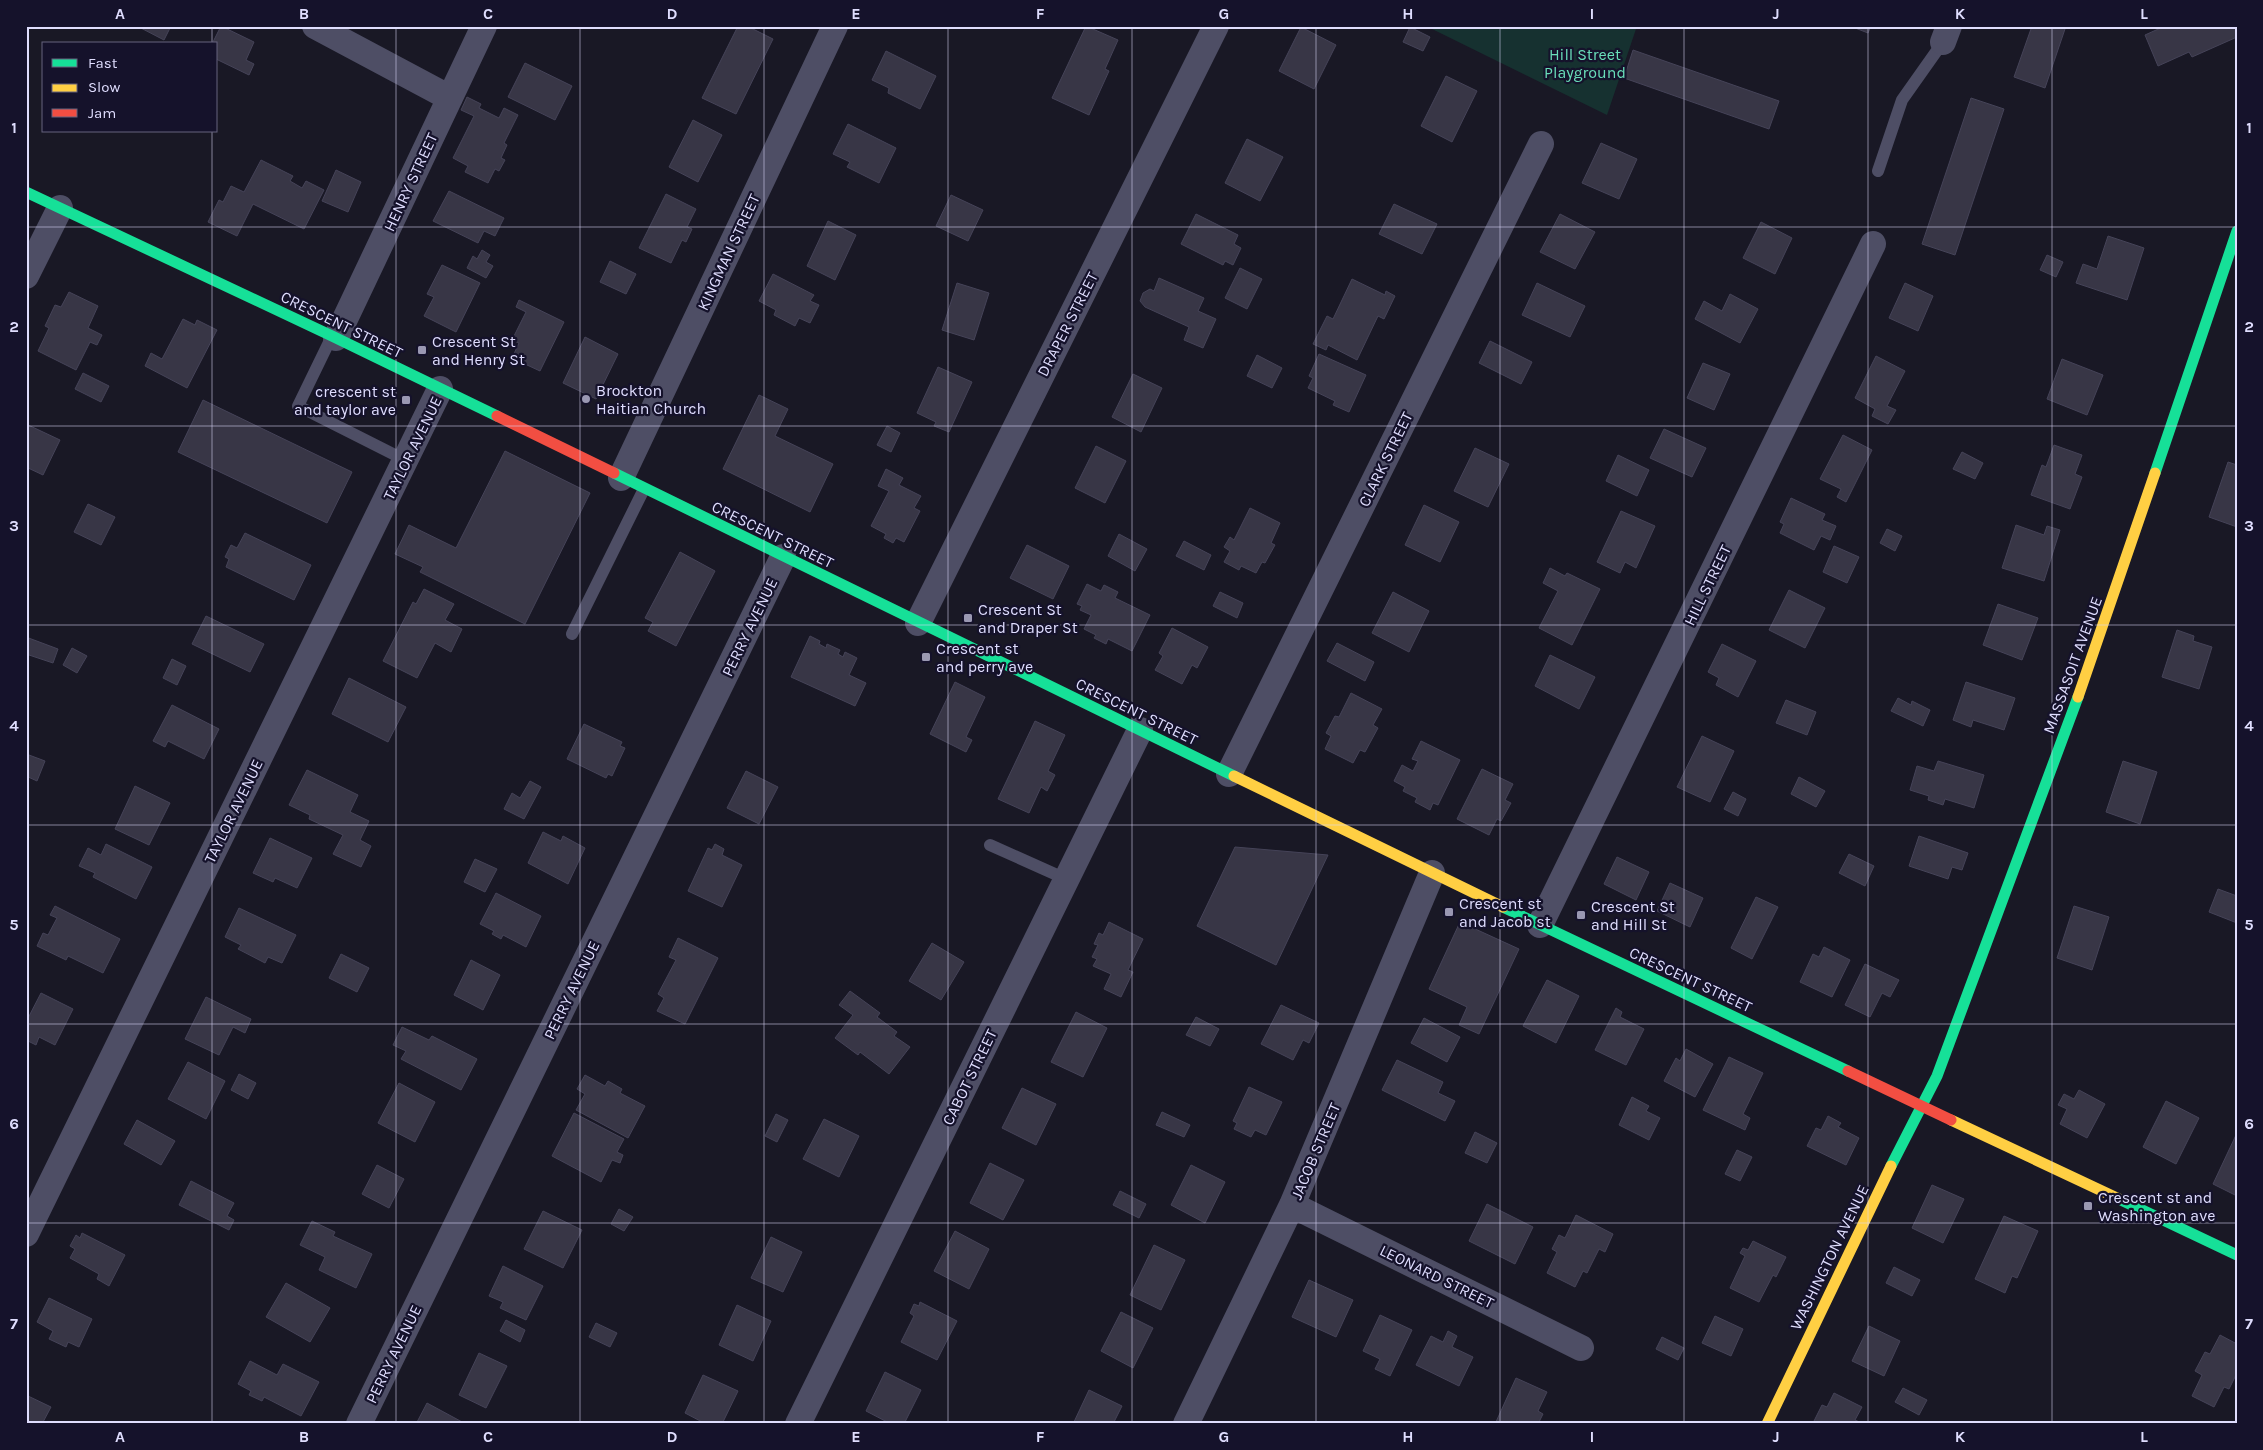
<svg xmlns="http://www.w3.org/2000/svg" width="2263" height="1450" viewBox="0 0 2263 1450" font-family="Karla,sans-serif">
<rect width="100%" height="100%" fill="#191825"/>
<path fill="#163130" d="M1426,26H1637L1607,115Z"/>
<path fill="#383646" stroke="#454358" d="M137,26H171L164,40Z
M221,26L254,42L246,60L254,64L249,75L216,59V44H212Z
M738,26H747L773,39L736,114L702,98Z
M1086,26L1118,40L1105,69L1109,71L1089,115L1052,98Z
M1850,26H1871L1868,33Z
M2032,26H2066L2045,88L2014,77Z
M2165,26H2237V37L2192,57L2189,52L2158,66L2145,35Z
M1301,27L1336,45L1314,89L1279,71Z
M1410,27L1430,37L1423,51L1403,42Z
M1633,50L1779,101L1769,129L1624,78Z
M886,51L936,76L920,109L888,93L889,88L872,80Z
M525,63L572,86L555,120L508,97Z
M1446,76L1477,91L1452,142L1421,126Z
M467,97L481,104L479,108L499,118L504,108L518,115L504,143L507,145L501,158L505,160L499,171L495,169L488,183L465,172L468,166L453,158L474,116L461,110Z
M1971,98L2004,109L1955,255L1922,244Z
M693,120L722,135L698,182L669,167Z
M848,124L896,148L879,183L847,167L850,162L833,154Z
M1247,139L1283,157L1260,201L1225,183Z
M1601,143L1637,159L1619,199L1582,183Z
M261,160L293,176L290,181L302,188L306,181L324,190L304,229L253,204L237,236L208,222L219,200L223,202L231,186L244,192Z
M336,170L361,182L348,212L322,201Z
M449,191L504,218L495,236L484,231L478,243L433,221Z
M666,194L696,209L687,227L692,229L686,242L682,240L671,263L639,248Z
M951,195L983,210L968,241L936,226Z
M1394,204L1437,224L1422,254L1379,234Z
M1196,214L1238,235L1234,244L1241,248L1233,265L1225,261L1223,265L1181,244Z
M1560,214L1595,232L1575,269L1540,252Z
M828,221L856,235L835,280L807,266Z
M1761,222L1792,238L1775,274L1743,258Z
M2108,236L2144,248L2127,300L2076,283L2083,264L2097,269Z
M482,250L490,255L486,262L493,266L486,278L467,268L473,256L477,259Z
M2047,255L2063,262L2056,277L2040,270Z
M610,261L636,274L626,294L600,282Z
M442,265L480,283L456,332L424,316L434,297L427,294Z
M1240,268L1262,279L1247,309L1225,298Z
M773,274L814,295L810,301L819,305L810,323L799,318L795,326L774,315L776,310L759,301Z
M1159,278L1204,298L1198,311L1216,319L1203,348L1184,340L1189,327L1145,307L1140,301L1143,293L1150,289L1154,291Z
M1352,279L1385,295L1386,291L1395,296L1384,319L1378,316L1357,360L1328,345L1326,350L1313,344L1327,316L1333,319Z
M957,283L989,293L974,340L942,330Z
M1537,283L1585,306L1570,337L1522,315Z
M1905,283L1933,296L1918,331L1889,318Z
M69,292L98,306L88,328L102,335L97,345L90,342L76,370L38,351L49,328L45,326L55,305L61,307Z
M1730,294L1758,309L1740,343L1695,319L1704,301L1722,311Z
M519,300L564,322L540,371L512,358L519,343L512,340L526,312L516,307Z
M183,319L195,325L197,320L217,330L187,388L145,366L151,353L162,359Z
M585,337L618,354L596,399L563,383Z
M1490,341L1532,362L1521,384L1479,363Z
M1319,354L1366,375L1349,412L1333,405L1335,401L1308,388L1313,378L1309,376Z
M1257,355L1282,368L1272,388L1247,376Z
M1876,356L1905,371L1887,406L1896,410L1888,424L1872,416L1875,409L1855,398Z
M2062,359L2103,375L2087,415L2047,399Z
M1703,363L1730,374L1714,410L1687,398Z
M938,367L972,382L949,432L934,426L936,422L917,413Z
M83,373L109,386L101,402L75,389Z
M1133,374L1162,388L1141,432L1112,417Z
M759,395L788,409L775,436L833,464L810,512L723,469Z
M203,400L352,472L327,523L178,452Z
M26,424L60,440L43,475L26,467Z
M887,426L900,433L891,452L877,445Z
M1664,429L1706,448L1692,477L1650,458Z
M1843,435L1872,450L1846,502L1837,497L1841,489L1820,479Z
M2054,445L2082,455L2075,474L2082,477L2070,509L2031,495L2042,465L2046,467Z
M1096,446L1126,461L1105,503L1075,488Z
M1475,448L1509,464L1488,507L1454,491Z
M505,451L590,493L525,624L420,572L423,567L395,554L409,525L456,548Z
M1962,452L1983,463L1975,479L1953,469Z
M1618,455L1649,470L1637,496L1606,481Z
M2228,462L2237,465V527L2209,517Z
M886,469L903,478L899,485L921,496L914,508L920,511L904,542L896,538L893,543L884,538L886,534L871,526L889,491L878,486Z
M1791,498L1825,514L1822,520L1836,526L1830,540L1821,536L1814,550L1780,533L1784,524L1780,522Z
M88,504L115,517L101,545L74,532Z
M1424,505L1459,522L1440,562L1405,545Z
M1250,508L1280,523L1271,543L1275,545L1265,563L1262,562L1256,573L1241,566L1239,570L1224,562L1230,551L1224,547L1230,537L1234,540Z
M1621,511L1655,526L1636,568L1625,562L1620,573L1597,562Z
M2016,525L2044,535L2047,526L2060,530L2044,581L2002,568Z
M1887,529L1902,536L1895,551L1880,543Z
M245,533L311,565L294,600L226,567L229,559L225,557L231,545L237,548Z
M1119,534L1147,549L1135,571L1108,556Z
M1184,541L1211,555L1204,570L1176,556Z
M1027,545L1069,566L1053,599L1010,578Z
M1834,546L1859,557L1847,583L1823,572Z
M680,552L715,571L676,646L648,631L653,622L645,618Z
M1550,568L1565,576L1567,573L1600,589L1572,645L1539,628L1558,591L1543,583Z
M1087,584L1101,591L1104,585L1118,592L1115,598L1150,615L1132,651L1108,639L1106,644L1094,638L1096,635L1084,629L1091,615L1080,610L1082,606L1077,604Z
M424,589L454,604L445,620L462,629L451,652L435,643L417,678L383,661L413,602L416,604Z
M1789,590L1825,608L1805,648L1769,630Z
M1220,592L1243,603L1237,618L1213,606Z
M1393,592L1429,611L1409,652L1372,633Z
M1998,604L2038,618L2022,660L1983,645Z
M206,616L264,644L250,672L192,644Z
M1172,628L1208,647L1197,668L1192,665L1182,684L1155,670L1163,656L1159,653Z
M2177,630L2194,636L2193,641L2212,647L2199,689L2162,677Z
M810,636L820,641L819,644L826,648L827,644L840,650L838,654L843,657L845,652L857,658L849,675L866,683L855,706L791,677Z
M26,637L58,649L53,663L26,654Z
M1337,643L1374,662L1365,681L1327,661Z
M1722,644L1756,661L1738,697L1716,685L1719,678L1708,672Z
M72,648L87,656L77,673L63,665Z
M1550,655L1595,677L1579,709L1535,686Z
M172,659L186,666L177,685L163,678Z
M349,678L406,707L388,742L332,714Z
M955,682L985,697L966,737L972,740L966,752L930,734Z
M1966,682L2015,698L2004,730L1973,720L1971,727L1953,720Z
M1351,693L1382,709L1373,725L1378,728L1365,752L1360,750L1353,763L1325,749L1331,736L1326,733L1335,716L1339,717Z
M1898,698L1911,705L1912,701L1930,710L1923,726L1891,711Z
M1786,700L1816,712L1807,735L1776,723Z
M172,705L219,729L204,759L168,741L165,747L153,741Z
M1035,721L1065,735L1048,771L1055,775L1047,791L1041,787L1029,813L998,799Z
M584,724L622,742L620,746L625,748L612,776L608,774L606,778L567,759Z
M1702,736L1734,751L1710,802L1677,787Z
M1421,741L1460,760L1438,805L1433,803L1430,810L1415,802L1417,798L1403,791L1405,787L1394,781L1402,765L1413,771L1418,761L1412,759Z
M29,755L45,761L37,781L26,776V761Z
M1938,761L1984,775L1974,808L1945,799L1943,805L1928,800L1929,796L1910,790L1917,766L1934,771Z
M2123,761L2157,772L2140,824L2106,812Z
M1482,769L1513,784L1505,800L1511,803L1501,821L1497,819L1489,835L1457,819Z
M307,770L358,795L350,812L369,821L360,840L371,846L361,867L333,854L343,835L309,819L310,815L289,805Z
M746,771L778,787L759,824L727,808Z
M1799,777L1825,791L1816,807L1791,794Z
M530,781L541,787L524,819L504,809L512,793L520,798Z
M135,786L170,803L149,845L115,829Z
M1733,792L1746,799L1738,816L1724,809Z
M543,832L561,841L563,836L585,848L568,884L528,863Z
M1919,836L1968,853L1962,870L1952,867L1948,879L1909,866Z
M270,838L312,858L297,888L275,878L273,882L253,873Z
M106,844L152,867L136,899L93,877L95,873L79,866L88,848L101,855Z
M715,844L724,849L722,855L742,865L722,907L688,891L708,848L712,850Z
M1235,847L1328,855L1276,965L1197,926Z
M1849,854L1874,866L1865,886L1839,873Z
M1617,857L1649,872L1636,900L1604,884Z
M475,859L497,869L485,892L464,882Z
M1670,883L1703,898L1690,927L1657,911Z
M2218,889L2237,896V923L2209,912Z
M496,893L541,916L526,947L503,935L501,939L492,934L494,931L480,924Z
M1756,897L1778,907L1752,959L1731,948Z
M55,906L120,939L103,973L68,956L66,960L37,946L43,933L48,935L57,918L50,915Z
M2074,906L2109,917L2092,970L2057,958Z
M239,908L296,935L282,963L268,957L265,963L238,949L241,945L225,937Z
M1109,922L1143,939L1128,970L1133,972L1121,997L1104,989L1111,974L1093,966L1097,959L1092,957L1098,945L1094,944L1099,933L1103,935Z
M1460,922L1519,949L1479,1034L1459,1025L1467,1007L1429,989Z
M678,938L718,958L685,1024L657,1011L664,998L658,994L676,960L669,957Z
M932,943L964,962L941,1000L909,981Z
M1824,947L1850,960L1832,997L1800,982L1813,954L1819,957Z
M341,954L369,968L357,992L329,978Z
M471,960L500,975L483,1010L454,995Z
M1865,964L1899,980L1890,997L1882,993L1870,1017L1845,1005Z
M1547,980L1579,996L1556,1043L1523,1026Z
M850,991L880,1013L877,1017L897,1032L894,1036L910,1047L889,1074L860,1052L858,1055L835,1038L853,1015L839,1005Z
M41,993L73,1009L55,1045L39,1037L36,1045L26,1040V1022Z
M206,997L251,1019L245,1033L233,1027L219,1055L185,1039Z
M1281,1005L1319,1023L1309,1043L1303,1040L1293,1060L1261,1044Z
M1616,1008L1622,1012L1620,1017L1644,1029L1626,1065L1595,1050Z
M1076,1012L1107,1028L1083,1077L1051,1062Z
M1196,1017L1219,1029L1210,1046L1186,1035Z
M1424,1018L1460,1037L1447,1062L1411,1043Z
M402,1027L429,1040L432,1036L477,1059L461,1090L401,1059L406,1051L393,1045Z
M1686,1049L1713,1064L1695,1097L1664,1081L1676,1058L1680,1061Z
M1729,1057L1763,1073L1743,1114L1750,1118L1745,1130L1703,1110Z
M1397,1060L1443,1082L1438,1093L1455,1101L1445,1121L1382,1090Z
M188,1062L225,1081L206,1119L168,1099Z
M239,1074L256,1083L248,1099L231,1090Z
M585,1075L605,1086L608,1081L622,1089L620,1093L645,1106L628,1138L576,1110L585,1094L577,1089Z
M399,1083L435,1102L415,1142L378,1123Z
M1249,1087L1282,1102L1266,1135L1255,1130L1251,1137L1234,1129L1237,1123L1233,1121Z
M1022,1088L1056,1104L1036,1145L1002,1128Z
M2079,1090L2105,1104L2087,1138L2060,1124L2067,1109L2058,1105L2064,1094L2074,1099Z
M1632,1097L1649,1106L1646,1111L1660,1118L1649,1140L1619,1125Z
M2166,1101L2199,1118L2176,1164L2143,1147Z
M1162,1112L1190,1125L1184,1137L1156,1125Z
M574,1113L624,1139L617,1152L623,1155L620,1163L612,1160L601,1182L552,1156Z
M776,1114L788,1120L777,1142L765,1136Z
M1828,1116L1841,1123L1838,1127L1859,1138L1846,1165L1807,1146L1816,1128L1821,1130Z
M824,1119L859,1136L839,1177L803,1159Z
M137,1120L175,1141L161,1165L124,1144Z
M1475,1132L1497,1143L1487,1163L1465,1153Z
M2236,1135L2237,1136V1196L2213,1184Z
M1737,1150L1752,1157L1740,1181L1725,1174Z
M990,1163L1024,1180L1003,1220L970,1203Z
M377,1165L404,1179L389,1208L362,1194Z
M1191,1165L1225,1182L1205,1223L1171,1205Z
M191,1181L234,1203L227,1216L234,1220L229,1230L179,1205Z
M1932,1185L1964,1199L1943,1243L1912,1228Z
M1120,1191L1146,1204L1139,1218L1113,1205Z
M1487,1204L1533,1227L1515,1264L1469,1241Z
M619,1209L633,1217L624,1231L611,1224Z
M543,1211L582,1230L563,1268L524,1249Z
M1576,1215L1613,1234L1605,1252L1599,1249L1587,1273L1583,1271L1575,1287L1547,1273L1557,1252L1552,1249L1559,1235L1565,1238Z
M2004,1216L2038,1231L2017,1278L2012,1276L2005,1293L1975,1279Z
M312,1221L335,1232L333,1236L372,1254L356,1288L319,1270L325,1257L300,1245Z
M955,1231L989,1249L969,1289L934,1271Z
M82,1233L125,1255L109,1286L97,1279L99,1274L70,1258L75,1249L70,1246L76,1235L80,1238Z
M771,1237L802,1252L783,1292L751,1278Z
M1753,1241L1786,1257L1776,1277L1773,1275L1759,1302L1730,1288L1745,1256L1740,1253L1743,1248L1748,1250Z
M1154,1245L1185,1260L1161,1310L1130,1295Z
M503,1266L543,1286L526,1320L500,1308L503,1302L489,1296Z
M1894,1267L1920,1280L1912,1296L1886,1283Z
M1309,1280L1353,1300L1336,1337L1292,1317Z
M286,1283L330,1308L310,1342L266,1317Z
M49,1298L92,1319L79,1347L68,1342L66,1347L49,1339L53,1331L37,1322Z
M920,1302L957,1321L937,1360L901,1342L914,1316L910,1313L914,1304L919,1306Z
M737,1305L771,1321L753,1361L719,1345Z
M1121,1312L1153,1328L1133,1368L1101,1351Z
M1380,1315L1412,1330L1390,1376L1375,1369L1380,1359L1363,1351Z
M1715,1316L1743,1329L1731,1356L1702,1343Z
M506,1320L525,1330L520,1342L500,1331Z
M596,1323L617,1333L610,1347L589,1337Z
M1869,1326L1900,1341L1884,1376L1852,1361Z
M1448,1331L1457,1336L1452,1347L1473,1357L1459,1386L1416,1365L1431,1336L1443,1342Z
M2220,1335L2237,1344V1373L2229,1389L2224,1387L2214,1407L2192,1396L2202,1375L2195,1371L2205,1352L2210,1354Z
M1662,1337L1684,1348L1678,1360L1656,1349Z
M479,1353L507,1366L486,1408L459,1395Z
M250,1361L277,1375L283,1364L319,1382L301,1416L264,1397L262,1401L249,1395L251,1391L238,1384Z
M885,1372L921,1390L904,1424H891L866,1411Z
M703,1375L738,1391L722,1424H706L685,1413Z
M1516,1378L1547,1392L1538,1411L1543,1414L1538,1424H1495Z
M1903,1388L1927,1400L1919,1415L1895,1402Z
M1089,1390L1122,1406L1113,1424H1073Z
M1834,1393L1862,1407L1855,1420L1864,1424H1819L1814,1421L1822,1405L1827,1407Z
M26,1395L51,1407L42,1424H26Z
M427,1403L464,1423L463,1424H416Z"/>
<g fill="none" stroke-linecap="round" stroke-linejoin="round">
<path stroke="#4e4e65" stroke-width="12" d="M1878,171L1902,100L1943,42
M332,336L298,406L405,460
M572,634L644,489
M990,845L1066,879"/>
<path stroke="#4e4e65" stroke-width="26" d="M315,26L450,98
M1943,42L1949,26
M26,276L60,208
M336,338L484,26
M621,478L835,26
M918,623L1216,26
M1229,774L1541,144
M1540,925L1873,244
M1292,1205L1581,1348
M26,1234L440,389
M359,1424L783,557
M798,1424L1140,730
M1186,1424L1292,1205L1432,873"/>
<path stroke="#16e098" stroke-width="11" d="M26,192L332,336L497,416
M614,473L1234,776
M2155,473L2237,231
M1503,907L1848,1071
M1891,1166L1937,1076L2078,697
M2119,1199L2237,1255"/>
<path stroke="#ffcf43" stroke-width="11" d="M2078,697L2155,473
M1234,776L1503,907
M1951,1120L2119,1199
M1767,1424L1891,1166"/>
<path stroke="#f24e42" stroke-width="11" d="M497,416L614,473
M1848,1071L1951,1120"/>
</g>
<path fill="none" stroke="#dfddfe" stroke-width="1" stroke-opacity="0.55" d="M212,26V44M396,26V1424M580,26V1424M764,26V1424M948,26V1424M1132,26V1424M1316,26V1424M1500,26V1424M1684,26V1424M1868,26V1424M2052,26V1424M212,131V1424M26,227H2237M26,426H2237M26,625H2237M26,825H2237M26,1024H2237M26,1223H2237"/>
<g fill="#9a98b2" stroke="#15122b" stroke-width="2">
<rect x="417" y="345" width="10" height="10" rx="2.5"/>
<circle cx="586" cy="399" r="5"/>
<rect x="401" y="395" width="10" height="10" rx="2.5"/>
<rect x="963" y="613" width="10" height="10" rx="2.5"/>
<rect x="921" y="652" width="10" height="10" rx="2.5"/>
<rect x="1444" y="907" width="10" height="10" rx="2.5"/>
<rect x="1576" y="910" width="10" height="10" rx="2.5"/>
<rect x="2083" y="1201" width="10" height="10" rx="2.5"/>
</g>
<g text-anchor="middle" stroke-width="4.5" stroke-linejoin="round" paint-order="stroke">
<g font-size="16" fill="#69ddb9" stroke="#15122b">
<text x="1585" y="60">Hill Street<tspan x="1585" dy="18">Playground</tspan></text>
</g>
<g font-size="16" fill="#dfddfe" stroke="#15122b">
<text transform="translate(410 182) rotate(-65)" y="6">HENRY STREET</text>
<text transform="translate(728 252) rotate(-65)" y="6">KINGMAN STREET</text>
<text transform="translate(342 324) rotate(26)" y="6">CRESCENT STREET</text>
<text transform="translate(1067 324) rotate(-63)" y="6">DRAPER STREET</text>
<text transform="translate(412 448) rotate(-64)" y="6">TAYLOR AVENUE</text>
<text transform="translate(1385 459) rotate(-64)" y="6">CLARK STREET</text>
<text transform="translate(773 534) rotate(26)" y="6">CRESCENT STREET</text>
<text transform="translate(1707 585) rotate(-64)" y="6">HILL STREET</text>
<text transform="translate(749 627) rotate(-64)" y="6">PERRY AVENUE</text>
<text transform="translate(2072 665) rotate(-70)" y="6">MASSASOIT AVENUE</text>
<text transform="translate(1137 711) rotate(26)" y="6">CRESCENT STREET</text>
<text transform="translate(233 811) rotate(-64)" y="6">TAYLOR AVENUE</text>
<text transform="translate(1691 979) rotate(25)" y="6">CRESCENT STREET</text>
<text transform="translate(571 990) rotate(-64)" y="6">PERRY AVENUE</text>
<text transform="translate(969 1077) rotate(-64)" y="6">CABOT STREET</text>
<text transform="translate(1315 1151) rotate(-67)" y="6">JACOB STREET</text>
<text transform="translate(1829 1257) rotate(-64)" y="6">WASHINGTON AVENUE</text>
<text transform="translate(1437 1276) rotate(26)" y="6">LEONARD STREET</text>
<text transform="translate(393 1354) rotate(-64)" y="6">PERRY AVENUE</text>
</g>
<g font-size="16" fill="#dfddfe" stroke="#15122b" text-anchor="start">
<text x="432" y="347">Crescent St<tspan x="432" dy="18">and Henry St</tspan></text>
<text x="596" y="396">Brockton<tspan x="596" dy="18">Haitian Church</tspan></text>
<text x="396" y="397" text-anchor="end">crescent st<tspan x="396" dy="18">and taylor ave</tspan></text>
<text x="978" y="615">Crescent St<tspan x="978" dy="18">and Draper St</tspan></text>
<text x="936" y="654">Crescent st<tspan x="936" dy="18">and perry ave</tspan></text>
<text x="1459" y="909">Crescent st<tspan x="1459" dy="18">and Jacob st</tspan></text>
<text x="1591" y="912">Crescent St<tspan x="1591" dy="18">and Hill St</tspan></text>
<text x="2098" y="1203">Crescent st and<tspan x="2098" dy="18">Washington ave</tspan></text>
</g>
</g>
<rect width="2263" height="1450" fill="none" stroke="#15122b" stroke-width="55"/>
<rect x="42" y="42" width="175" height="90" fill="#15122b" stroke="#66637f"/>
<rect x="52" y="59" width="25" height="8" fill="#16e098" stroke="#66637f"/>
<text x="88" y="68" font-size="15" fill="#dfddfe">Fast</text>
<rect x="52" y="84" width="25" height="8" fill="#ffcf43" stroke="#66637f"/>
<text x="88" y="92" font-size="15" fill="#dfddfe">Slow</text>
<rect x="52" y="109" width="25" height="8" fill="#f24e42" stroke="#66637f"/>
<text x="88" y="118" font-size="15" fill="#dfddfe">Jam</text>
<rect x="28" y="28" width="2208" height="1394" fill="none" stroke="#dfddfe" stroke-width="2"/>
<g font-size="16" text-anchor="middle" font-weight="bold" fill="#dfddfe">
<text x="120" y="19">A</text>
<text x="304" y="19">B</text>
<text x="488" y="19">C</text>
<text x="672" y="19">D</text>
<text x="856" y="19">E</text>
<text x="1040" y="19">F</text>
<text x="1224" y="19">G</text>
<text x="1408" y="19">H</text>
<text x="1592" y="19">I</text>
<text x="1776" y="19">J</text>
<text x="1960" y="19">K</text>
<text x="2144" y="19">L</text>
<text x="14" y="133">1</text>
<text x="2249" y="133">1</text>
<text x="14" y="332">2</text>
<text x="2249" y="332">2</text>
<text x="14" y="531">3</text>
<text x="2249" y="531">3</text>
<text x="14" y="731">4</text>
<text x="2249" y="731">4</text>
<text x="14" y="930">5</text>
<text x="2249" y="930">5</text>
<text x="14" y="1129">6</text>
<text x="2249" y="1129">6</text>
<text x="14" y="1329">7</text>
<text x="2249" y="1329">7</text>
<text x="120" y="1442">A</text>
<text x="304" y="1442">B</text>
<text x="488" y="1442">C</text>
<text x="672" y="1442">D</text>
<text x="856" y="1442">E</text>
<text x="1040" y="1442">F</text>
<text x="1224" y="1442">G</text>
<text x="1408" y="1442">H</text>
<text x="1592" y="1442">I</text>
<text x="1776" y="1442">J</text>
<text x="1960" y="1442">K</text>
<text x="2144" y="1442">L</text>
</g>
</svg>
